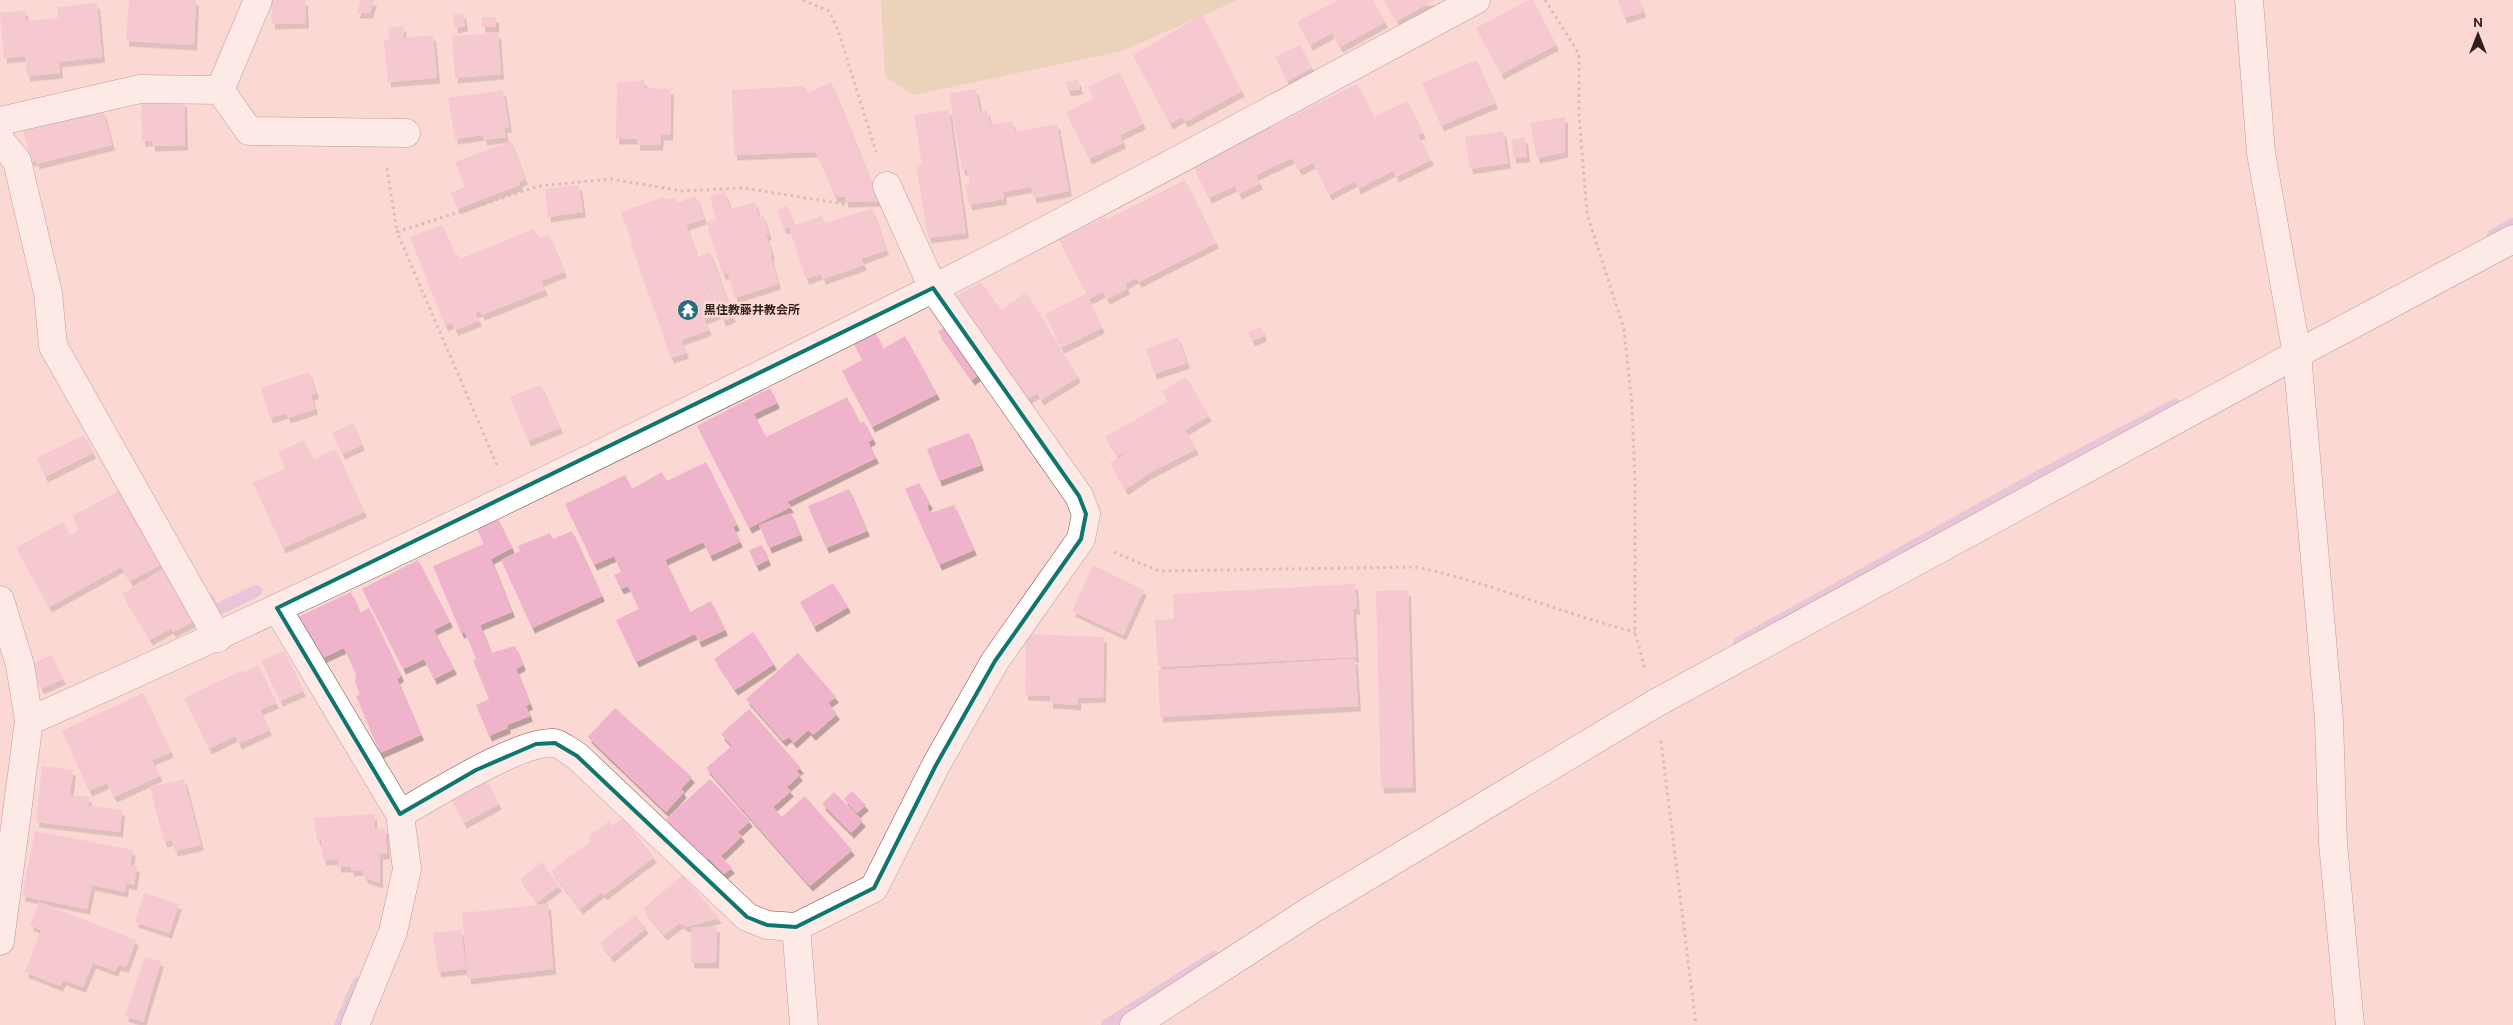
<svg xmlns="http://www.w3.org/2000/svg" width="2513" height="1025" viewBox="0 0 2513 1025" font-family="Overpass,'Noto Sans JP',sans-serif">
<defs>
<filter id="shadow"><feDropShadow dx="3" dy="5.5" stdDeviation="0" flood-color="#0004"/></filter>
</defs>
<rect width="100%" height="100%" fill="#fcd8d4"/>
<path fill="#d7ca9c" d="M881,0H1238L1122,51L913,95L885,76Z"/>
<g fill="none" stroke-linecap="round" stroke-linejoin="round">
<path stroke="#d3aede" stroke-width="12" d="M2493,235L2513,224
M208,599L215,611L256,591
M1739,643L2043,474L2175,405
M340,1025L358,983
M1107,1025L1214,957"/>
</g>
<path fill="#f0b3cc" filter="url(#shadow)" d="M129,0H196L194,45L126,41Z
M271,0H305L306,23L272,24Z
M361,0H374L370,13H357Z
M1338,0H1373L1385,22L1340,47L1332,33L1310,45L1297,22Z
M1384,0H1434L1397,21Z
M1529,0H1533L1556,45L1501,74L1476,28Z
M1618,0H1639L1643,12L1624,18Z
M97,3L102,57L59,62L60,73L27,76L25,56L4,58L0,13L25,10L26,21L58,18L57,7Z
M463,13L465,26L455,28L453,15Z
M1202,15L1242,91L1185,122L1182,117L1170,124L1133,55Z
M482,17H496V27H482Z
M403,26L404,38L433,35L437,78L388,82L384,40L389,39L388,28Z
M498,33L501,74L455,78L452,36Z
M1300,45L1312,68L1287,81L1275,57Z
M1476,60L1495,103L1441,126L1422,83Z
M1119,72L1143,124L1120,135L1123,143L1089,159L1066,112L1094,99L1088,87Z
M644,80L645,88L671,89L670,135H661L660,145H637V139H616L617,83Z
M1078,80L1080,89L1068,91L1065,82Z
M831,82L879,201L845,202V197H835L816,152L734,155L732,90L805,86L808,93Z
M1357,84L1374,117L1407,101L1423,133L1418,135L1431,160L1396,177L1393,171L1358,189L1355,181L1329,195L1313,163L1299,170L1292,158L1256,175L1260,184L1239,194L1235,186L1209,198L1193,166Z
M976,89L980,112L987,110L990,125L1012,121L1015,132L1057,124L1069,191L1034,198L1031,187L1003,192L1004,199L969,205L965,185L970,183L967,170H962L949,94Z
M503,90L509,127L504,128L506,137L484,140L483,135L455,139L448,98Z
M184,101L185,145L152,146V141H142L141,102Z
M949,110L966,233L928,238L916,165L922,164L914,115Z
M103,111L112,145L36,164V160L31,161L23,131Z
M1565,117V152L1537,158L1530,123Z
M1503,131L1508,163L1470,169L1465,137Z
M1525,138L1527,157L1513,158L1512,139Z
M511,141L525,179L519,182L520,185L457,209L451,193L465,187L455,162Z
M1185,180L1216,243L1139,282L1136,278L1125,284L1127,289L1107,299L1103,292L1089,299L1059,240L1105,217L1106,220Z
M579,185L583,212L548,217L545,189Z
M725,192L730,209L755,202L759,217L763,215L769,235H766L772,254L770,255L778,284L735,298L728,273L723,275L706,222L716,219L710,196Z
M696,196L704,219L686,225L718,314L704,319L709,330L681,340L686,353L671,358L631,244L646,239L632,243L621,212L664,197L665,200L675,197L677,203Z
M787,206L794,225L822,216L824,223L872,209L886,250L861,259L864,265L823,279L821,274L806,279L789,227L784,229L777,210Z
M442,225L455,255L457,254L460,259L534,229L537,239L549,235L564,272L541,281L545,290L482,315L480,311L475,313L479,321L455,330L452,323L445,326L410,237Z
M710,252L733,317L723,321L699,256Z
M981,282L1002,310L1026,292L1078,377L1041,400L1037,393L1024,401L952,298Z
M1086,294L1102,328L1061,348L1045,314Z
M946,326L980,374L972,380L938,332Z
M1261,327L1264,336L1252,341L1248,332Z
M875,332L883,349L905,336L937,394L872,427L842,371L862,360L853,342Z
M1178,337L1187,363L1154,374L1146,349Z
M309,372L316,393L311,395L315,409L288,418L286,413L270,418L261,388Z
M1186,377L1209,416L1185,430L1196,449L1148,474L1125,490L1110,463L1125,454L1123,452L1117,456L1105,437L1168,401L1162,391Z
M541,385L560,428L528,441L510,397Z
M770,388L777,403L754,414L766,437L847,397L860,423L864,421L873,439L868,442L876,458L787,502L791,507L749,528L697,426Z
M353,423L362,445L342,454L332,433Z
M969,433L981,465L939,481L927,449Z
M84,435L93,453L45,477L37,458Z
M304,440L313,460L335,449L364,512L283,548L253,483L285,469L278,452Z
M706,462L737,525L733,527L740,542L710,556L703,542L665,560L690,612L711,601L725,630L699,642L695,634L636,662L616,620L639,609L628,586L621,589L614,575L621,572L614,556L594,565L565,504L625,475L632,489L662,472L667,481Z
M919,483L930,504L927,506L930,513L954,505L974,550L939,565L905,489Z
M849,489L867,531L826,548L808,506Z
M119,491L160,565L130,581L121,567L49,607L16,548L63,522L70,535L79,530L72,516Z
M791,513L800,535L769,548L759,525Z
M498,519L512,548L491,559L512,612L480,625L491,653L515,646L523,665L516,669L530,704L526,706L530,716L507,725L508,728L489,736L476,705L489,699L473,660L476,659L465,632L461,633L433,566L484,544L477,529Z
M572,531L602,596L532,628L501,560L520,551L518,546L550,533L553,539Z
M762,545L768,560L756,566L749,550Z
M418,560L450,622L434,630L454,669L434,679L424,659L403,669L362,589Z
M1093,565L1144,590L1123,635L1072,611Z
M163,569L194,621L173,632L171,628L150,640L122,594Z
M833,583L848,607L814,627L800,602Z
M1355,584L1357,609H1353L1356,657L1158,667L1155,620L1174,619L1173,594Z
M1408,590L1413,787L1381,788L1376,591Z
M351,592L360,613L369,608L401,676L397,679L421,735L380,753L356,696L360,695L355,682L356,674L344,648L318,660L298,617Z
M753,632L774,664L735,690L714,659Z
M1026,634L1104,637L1103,697L1078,698V705L1050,703V696L1025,695Z
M284,651L303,691L280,701L261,661Z
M798,653L836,697L828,703L837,714L813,735L808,730L794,743L789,737L783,741L746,699Z
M51,655L63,679L41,689L30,665Z
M1355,659L1358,706L1160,717L1158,670Z
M258,665L276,703L260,710L269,730L239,744L235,736L209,749L184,698L241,671L242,673Z
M143,693L171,752L152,760L160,776L114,797L107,783L89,791L62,731Z
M615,708L692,777L681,789L684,792L666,812L588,737Z
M749,709L801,768L796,771L800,775L787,787L791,791L773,807L782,817L805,796L852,850L810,886L706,768L732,746L721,734Z
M42,766L73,770L70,795L89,797L88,806L122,810L120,832L36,822Z
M481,778L484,783L487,781L499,804L464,823L449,795Z
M184,779L201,845L175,851L172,840L164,842L150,787Z
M710,779L750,821L738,832L742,836L721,856L732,868L724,874L708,858L703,863L666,819Z
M852,791L866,805L857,813L844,799Z
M834,792L863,821L851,833L822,804Z
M374,814L375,829L385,828L387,854H380V883L365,878L362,870L351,871V867H338V859L323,860L321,839L317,840L314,818Z
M623,818L654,857L604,895L602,892L580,909L551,871L591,841L588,837L609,821L612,826Z
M35,831L133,850L130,865L137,866L134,885L126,883L125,892L92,885L87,909L22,896Z
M542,862L559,886L537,902L520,879Z
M682,875L719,918L686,927L680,923L664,935L643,909Z
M144,893L179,904L169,933L135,922Z
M39,902L136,940L126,967L118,965L115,971L93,963L83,987L63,980L60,986L25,972L41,930L30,925Z
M548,904L553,969L468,979L462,913Z
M635,915L646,928L611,957L600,943Z
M691,927H717L716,963H691Z
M461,930L466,969L438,972L433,933Z
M145,957L161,961L143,1022L125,1016Z"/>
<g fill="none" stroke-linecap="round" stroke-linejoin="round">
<g stroke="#74504c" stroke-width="29">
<path id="minor" d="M258,0L220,90L249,131L406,133
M2249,0L2261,153L2297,354L2329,720L2333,843L2350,1025
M0,121L140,89L220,90
M0,140L17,161L48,293L53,346L218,638
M0,600L20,665L29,721
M277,608L400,814L407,869L393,932L355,1025
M400,814C432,796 520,740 554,743C561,744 570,752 577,756L747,917L767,925L796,927L874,888L936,765L995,661L1081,539L1086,514L1079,496L933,288L887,186
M796,927L804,1025
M0,941L29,721C334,586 633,440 930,290C1114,197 1294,97 1476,0
M1134,1025L1311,910L1656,703L2297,354L2513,239"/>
</g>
<path stroke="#b49794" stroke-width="3" stroke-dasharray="2.5 4" stroke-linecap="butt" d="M803,0L829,11L838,30L876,152
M1545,0L1579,54V114L1587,214L1624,329L1632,405L1635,483V632L1645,669
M387,168L397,232
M497,465L397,232L539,186L611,179L682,191L743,188L857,206
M1114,552L1159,571L1416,567C1491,583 1561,613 1635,632
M1661,741L1696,1025"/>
<use href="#minor" stroke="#fff" stroke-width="28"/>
</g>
<path d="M0 0H2513V1025H0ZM933,288L1079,496L1086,514L1081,539L995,661L936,765L874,888L796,927L767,925L747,917L577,756L555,743L536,744L476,770L400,814L277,608Z" fill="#fcd8d4" fill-opacity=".55" fill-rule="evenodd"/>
<path fill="none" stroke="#0f766e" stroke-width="4" stroke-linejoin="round" d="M933,288L1079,496L1086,514L1081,539L995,661L936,765L874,888L796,927L767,925L747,917L577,756L555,743L536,744L476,770L400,814L277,608Z"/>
<defs>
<g id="temple-disc" transform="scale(1.125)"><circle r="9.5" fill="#296d7e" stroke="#fcd8d4"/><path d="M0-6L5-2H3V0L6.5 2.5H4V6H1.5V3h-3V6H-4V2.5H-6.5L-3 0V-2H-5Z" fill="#fff"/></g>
</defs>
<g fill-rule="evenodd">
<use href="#temple-disc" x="688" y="310"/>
</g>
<g text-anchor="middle" stroke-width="5" stroke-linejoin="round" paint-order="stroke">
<g font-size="12" font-weight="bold" fill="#2f1f1d" stroke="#fcd8d4" text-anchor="start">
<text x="704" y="314">黒住教藤井教会所</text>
</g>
</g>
<g transform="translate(2478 35)" stroke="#fcd8d4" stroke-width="4" paint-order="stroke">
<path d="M0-4L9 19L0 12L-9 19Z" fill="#2f1f1d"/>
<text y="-8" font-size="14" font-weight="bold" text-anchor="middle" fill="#2f1f1d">N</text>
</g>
</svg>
